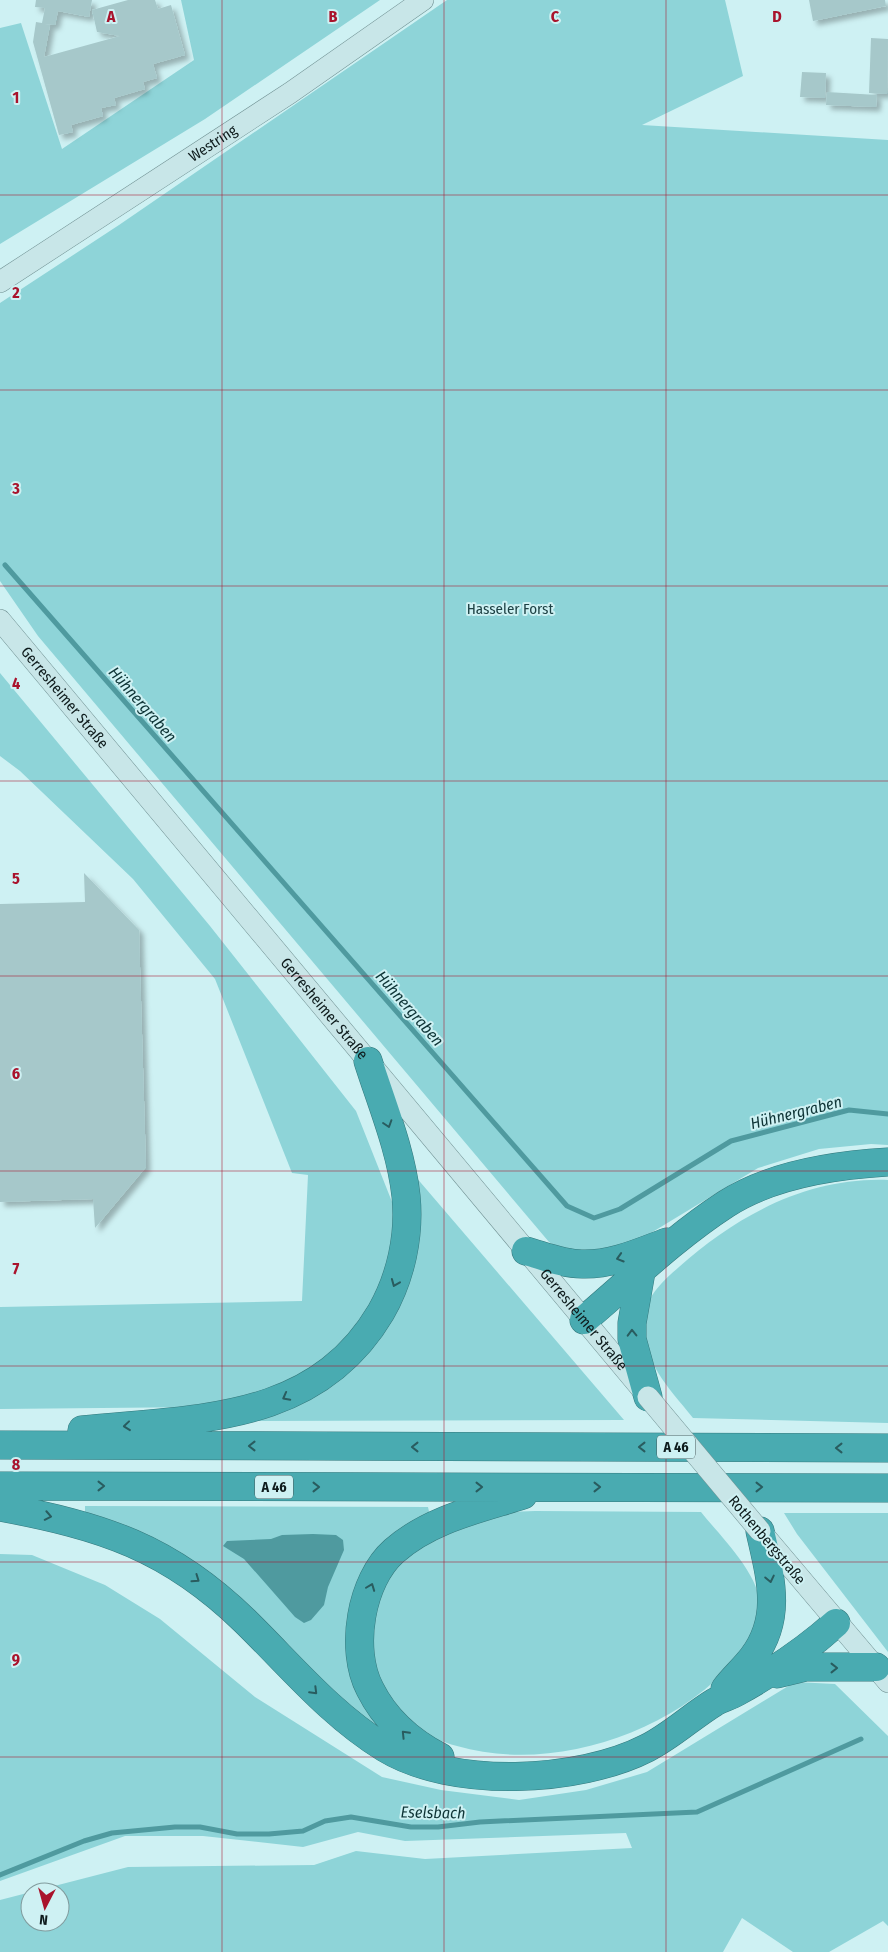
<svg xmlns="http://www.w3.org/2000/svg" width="888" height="1952" viewBox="0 0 888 1952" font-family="'Fira Sans Condensed',sans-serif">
<defs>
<filter id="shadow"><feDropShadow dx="4.5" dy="4.5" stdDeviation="2.5" flood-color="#0004"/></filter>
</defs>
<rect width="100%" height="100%" fill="#cef1f3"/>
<path fill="#8ed4d8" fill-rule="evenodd" d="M181,0H380L205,119L0,244V28L21,23L62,149L194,60Z
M447,0H725L743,76L642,125L888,140V1145L871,1144L819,1149L758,1168L636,1242L611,1254L562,1251L549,1242L38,636L0,581V303L119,225Z
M0,673L210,926L356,1111L396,1212L388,1263L372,1306L349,1339L315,1372L265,1395L202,1407L0,1409V1307L302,1301L308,1175L292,1173L215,979L133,879L20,771L0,756Z
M415,1176L624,1420L230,1421L370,1348Z
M888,1180V1423L693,1418C666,1384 644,1365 644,1319C644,1298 665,1279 679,1267C737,1215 808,1177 888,1180Z
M85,1506L428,1507L430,1516L357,1602L392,1743L261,1628L85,1515Z
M535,1511L701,1512C720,1536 763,1577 760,1610C759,1615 756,1622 754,1627C746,1650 741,1655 724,1672C659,1738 545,1772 457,1746C442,1742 426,1736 413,1727C399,1716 389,1698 381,1682C367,1652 369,1615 384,1586C403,1549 426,1539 463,1525C474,1521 485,1515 496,1513C508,1511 522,1512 535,1511Z
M784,1513H888V1652L797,1534Z
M0,1554L32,1555L105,1585L160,1619L255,1697L382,1777L441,1790L519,1800L586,1790L647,1772L795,1682L835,1684L888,1736V1926L883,1921L829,1952H793L742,1918L723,1952H0V1900L128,1867L314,1865L356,1851L425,1859L632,1848L626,1833L405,1841L358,1832L303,1847L203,1836H125L0,1881ZM30,1892H60V1922H30Z"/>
<path fill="#4f9a9f" d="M313,1534L336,1535L343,1540L344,1550L328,1587L324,1605L311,1620L304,1623L295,1617L244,1559L223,1546L227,1541L271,1539L282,1535Z"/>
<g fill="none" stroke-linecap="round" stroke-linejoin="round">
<path stroke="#4f9a9f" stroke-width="5" d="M5,565L567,1206L594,1218L620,1209L731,1141L849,1110L888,1114
M0,1875L84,1841L112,1833L175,1827H200L237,1834H269L303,1831L325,1821L351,1817L411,1827H438L480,1822L697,1812L861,1739"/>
</g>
<path fill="#a6c8ca" filter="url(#shadow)" d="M36,0H92L89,17L58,11L55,25L45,24L50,25L44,57L120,36L97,32L92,10L128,0H155L158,9L171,5L185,55L153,64L157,78L143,82L145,89L114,98L116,105L101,108L103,116L71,125L73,132L59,135L33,42L36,22L42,23L45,8L35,7Z
M809,0H885L886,6L813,21Z
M871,38L888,39L887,94L869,93Z
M802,72L826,73L825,98L800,97Z
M827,92L877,95L876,107L826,105Z
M84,873L139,930L140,967L146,1167L95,1228L93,1199L0,1202V904L85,902Z"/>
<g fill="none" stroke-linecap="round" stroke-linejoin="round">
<g stroke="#739395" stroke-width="22">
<g id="secondary">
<path id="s1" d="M0,282L290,93L423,0"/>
<path id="s2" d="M0,620L645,1393"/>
<path d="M762,1533L888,1682"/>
</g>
</g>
<g stroke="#34797d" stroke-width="29">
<path id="highway" d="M526,1251C544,1256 563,1264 582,1264C612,1265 640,1252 667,1242
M641,1272L632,1323V1339L648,1397
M584,1320C630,1281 675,1237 726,1204C771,1175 836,1165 888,1162
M82,1430C196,1418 315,1424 381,1312C401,1277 410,1235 406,1196C401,1150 382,1105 368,1061
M0,1445L888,1448
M0,1486L888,1488
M0,1507C102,1526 169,1547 245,1621C290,1665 331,1715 385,1748C452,1789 579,1783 647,1748C671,1736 692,1716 715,1702C722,1698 730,1696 737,1692C773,1672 806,1650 836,1623
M777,1674L806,1667H876
M725,1689C733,1678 744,1669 753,1657C783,1617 770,1576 760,1531
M440,1757C411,1742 385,1719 370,1689C349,1649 361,1580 394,1551C430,1519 479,1509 523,1495"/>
</g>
<use href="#secondary" stroke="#c8e6e8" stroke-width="21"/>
<use href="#highway" stroke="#49abb1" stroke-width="28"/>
<g stroke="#739395" stroke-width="22" stroke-linecap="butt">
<path id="secondary-bridge" d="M648,1397L760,1531"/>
</g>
<use href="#secondary-bridge" stroke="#c8e6e8" stroke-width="21"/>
</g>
<defs><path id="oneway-chevron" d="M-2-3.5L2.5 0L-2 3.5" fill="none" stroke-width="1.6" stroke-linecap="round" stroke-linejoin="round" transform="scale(1.25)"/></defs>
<g stroke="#295c5f">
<use href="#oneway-chevron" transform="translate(388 1124) rotate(72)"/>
<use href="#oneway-chevron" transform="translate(620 1258) rotate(163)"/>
<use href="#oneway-chevron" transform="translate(395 1283) rotate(112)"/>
<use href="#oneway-chevron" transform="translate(632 1333) rotate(-91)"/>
<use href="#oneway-chevron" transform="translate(286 1397) rotate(152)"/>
<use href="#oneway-chevron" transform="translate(127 1426) rotate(174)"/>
<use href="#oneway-chevron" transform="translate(252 1446) rotate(-180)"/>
<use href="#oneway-chevron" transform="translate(415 1447) rotate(180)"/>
<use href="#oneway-chevron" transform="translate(642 1447) rotate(-180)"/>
<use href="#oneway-chevron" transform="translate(839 1448) rotate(-180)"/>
<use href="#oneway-chevron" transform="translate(101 1486)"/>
<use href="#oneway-chevron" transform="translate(316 1487)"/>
<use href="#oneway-chevron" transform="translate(479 1487)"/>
<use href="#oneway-chevron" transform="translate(597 1487)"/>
<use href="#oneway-chevron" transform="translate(759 1487)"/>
<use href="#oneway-chevron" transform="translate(48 1516) rotate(11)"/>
<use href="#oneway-chevron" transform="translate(196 1579) rotate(35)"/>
<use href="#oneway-chevron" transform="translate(770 1579) rotate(78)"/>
<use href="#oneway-chevron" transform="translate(371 1587) rotate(-69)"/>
<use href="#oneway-chevron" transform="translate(834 1668)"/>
<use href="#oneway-chevron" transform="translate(314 1691) rotate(45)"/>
<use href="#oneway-chevron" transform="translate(405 1734) rotate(-134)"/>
</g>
<path fill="none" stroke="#a9132c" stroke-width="1" stroke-opacity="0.55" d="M222,0V1952M444,0V1952M666,0V1952M0,195H888M0,390H888M0,586H888M0,781H888M0,976H888M0,1171H888M0,1366H888M0,1562H888M0,1757H888"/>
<g text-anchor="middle" stroke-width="4" stroke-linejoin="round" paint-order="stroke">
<g fill="#cef1f3" stroke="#485b5c" stroke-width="1">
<rect x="657" y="1435.5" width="38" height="23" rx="4"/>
<rect x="255" y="1475.5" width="38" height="23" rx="4"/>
</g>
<g font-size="14" font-weight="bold" fill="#0e1b1c">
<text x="676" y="1452">A 46</text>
<text x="274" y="1492">A 46</text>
</g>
<g font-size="15" fill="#0e1b1c" stroke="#cef1f3">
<text dy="5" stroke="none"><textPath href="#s1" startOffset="254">Westring</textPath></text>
<text dy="5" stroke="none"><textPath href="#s2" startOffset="101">Gerresheimer Straße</textPath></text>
<text dy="5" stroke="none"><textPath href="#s2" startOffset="506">Gerresheimer Straße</textPath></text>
<text dy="5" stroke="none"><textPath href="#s2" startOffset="911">Gerresheimer Straße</textPath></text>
<text transform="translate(767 1540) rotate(50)" y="5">Rothenbergstraße</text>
</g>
<g font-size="15" fill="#1d4144" stroke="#cef1f3">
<text x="510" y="614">Hasseler Forst</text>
</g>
<g font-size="16" font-style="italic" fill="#0e3436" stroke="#cef1f3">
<text transform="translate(143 704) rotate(49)" y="6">Hühnergraben</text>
<text transform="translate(410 1008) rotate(49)" y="6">Hühnergraben</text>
<text transform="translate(796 1112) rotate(-14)" y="6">Hühnergraben</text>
<text transform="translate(433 1812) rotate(1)" y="6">Eselsbach</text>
</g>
</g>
<g font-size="16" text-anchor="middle" font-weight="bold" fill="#a9132c" stroke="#cef1f3" stroke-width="4" stroke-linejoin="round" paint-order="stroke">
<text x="111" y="22">A</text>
<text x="333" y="22">B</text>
<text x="555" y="22">C</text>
<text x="777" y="22">D</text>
<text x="16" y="103">1</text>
<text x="16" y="298">2</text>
<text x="16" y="494">3</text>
<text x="16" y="689">4</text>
<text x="16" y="884">5</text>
<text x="16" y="1079">6</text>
<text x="16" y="1274">7</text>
<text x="16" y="1470">8</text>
<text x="16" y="1665">9</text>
</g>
<g transform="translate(45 1907) rotate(186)"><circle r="24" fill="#cef1f3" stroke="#819b9d"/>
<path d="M0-4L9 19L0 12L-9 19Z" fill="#a9132c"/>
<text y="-8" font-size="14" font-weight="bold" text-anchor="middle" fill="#0e1b1c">N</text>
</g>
</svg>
